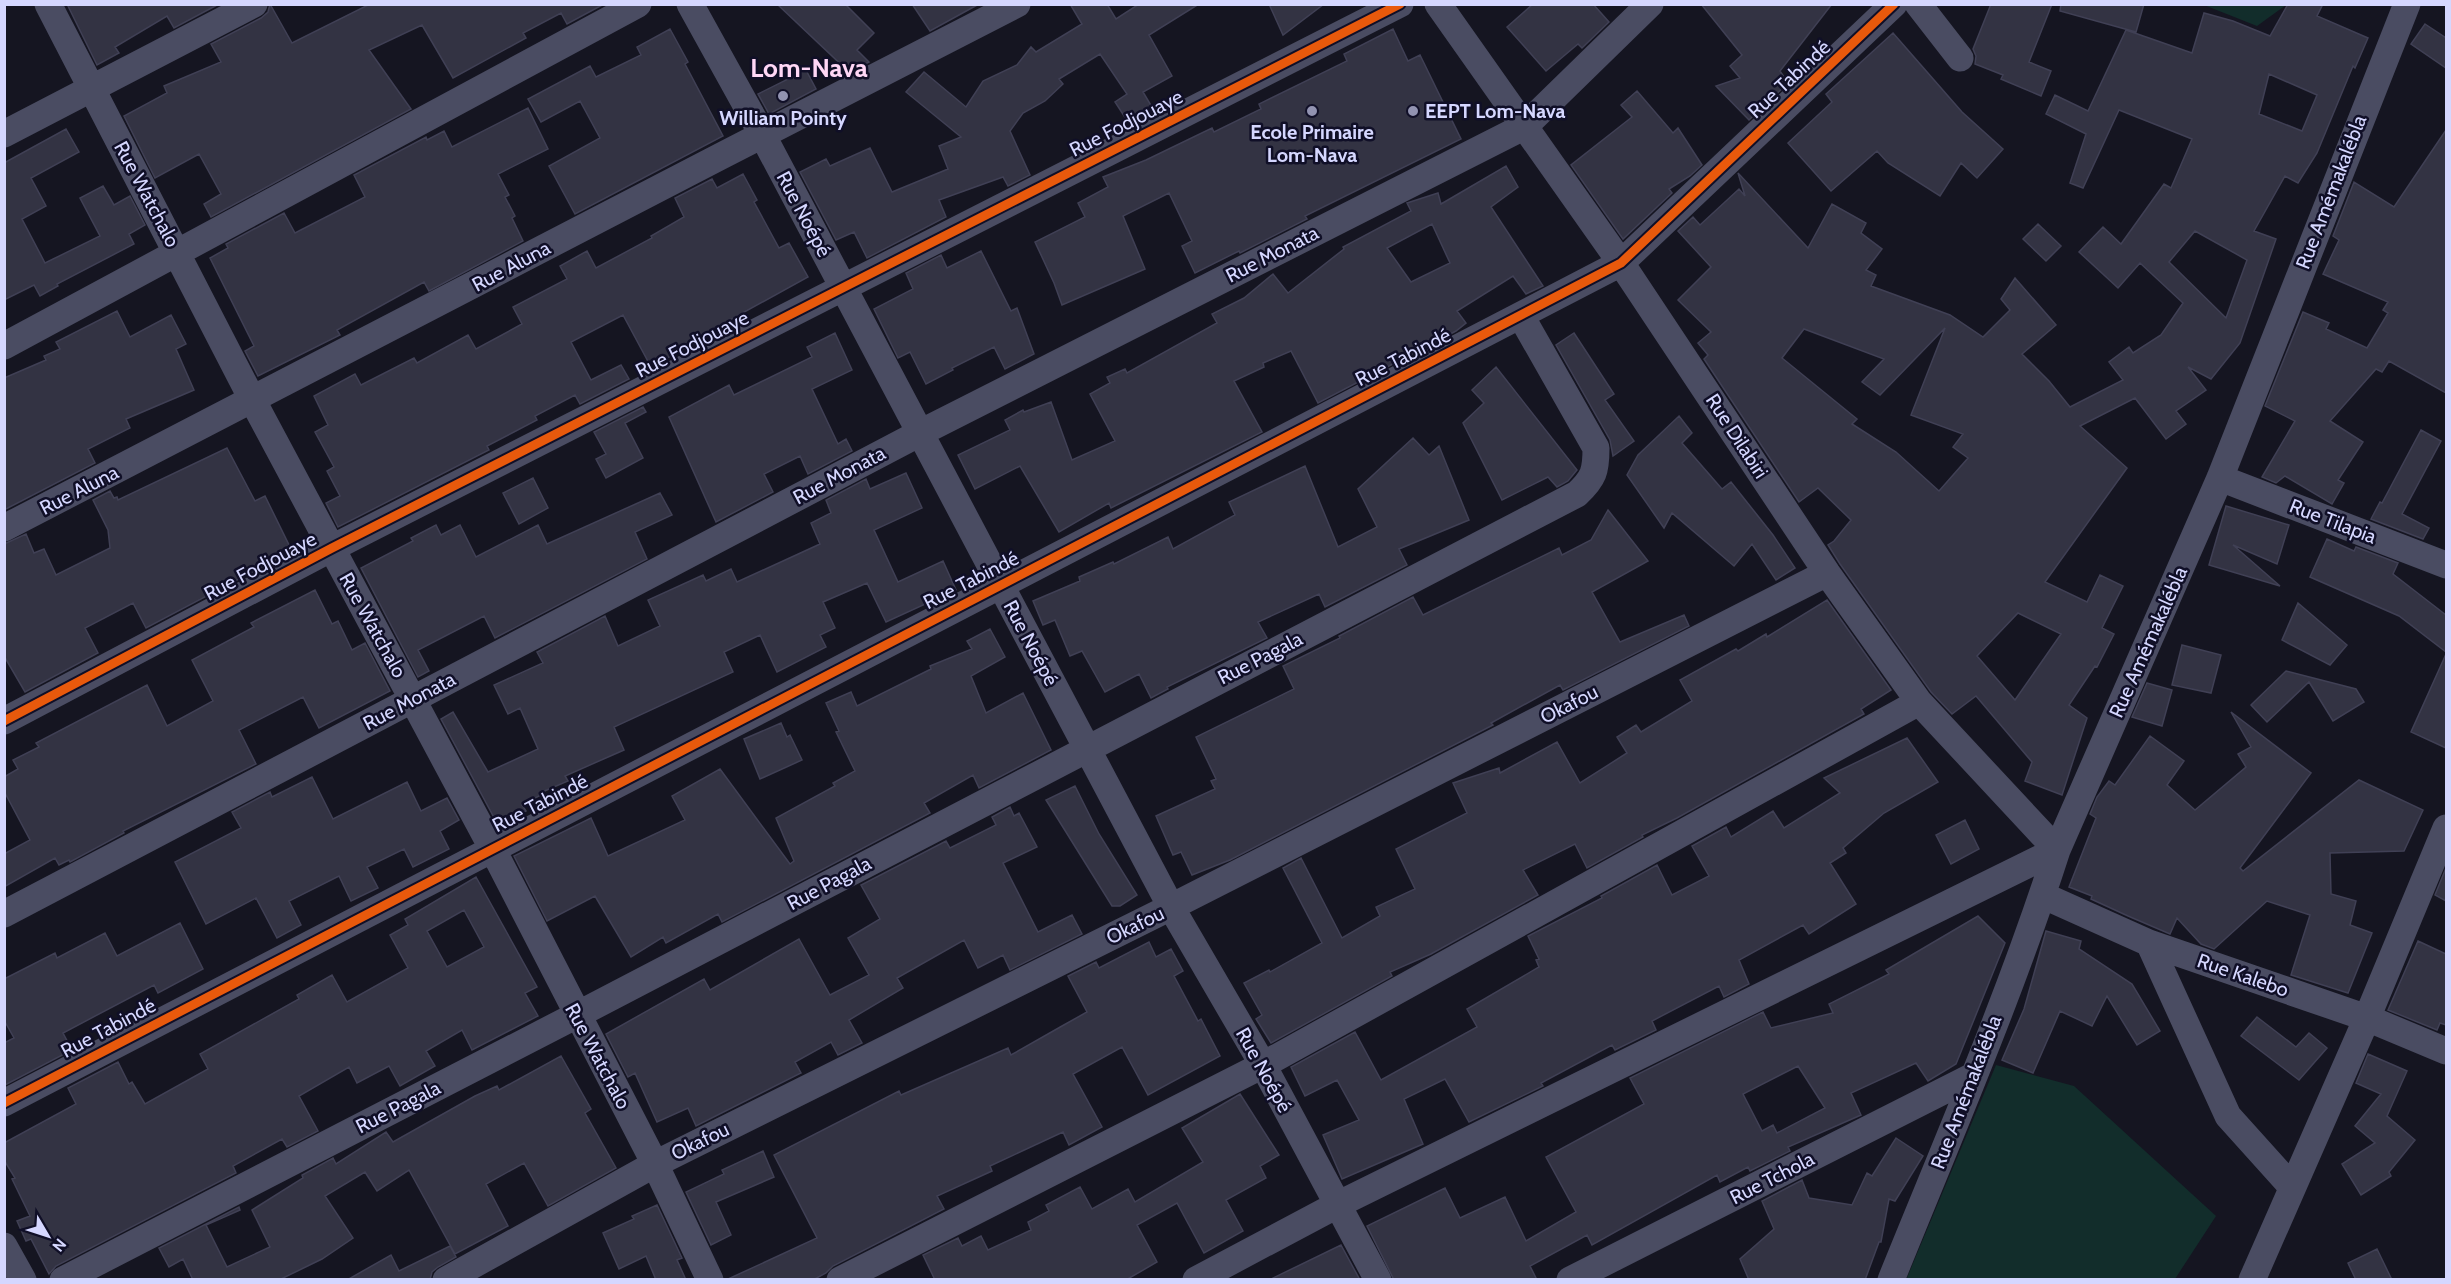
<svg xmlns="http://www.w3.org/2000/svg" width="2451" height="1284" viewBox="0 0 2451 1284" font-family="Cabin,sans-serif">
<rect width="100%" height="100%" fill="#151521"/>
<path fill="#122d2b" d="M2204,5H2286L2257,26Z
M1996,1065L2074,1086L2216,1216L2175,1279L1906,1280Z"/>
<path fill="#333343" stroke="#404055" stroke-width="1.5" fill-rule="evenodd" d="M67,4H219L174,28L167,16L115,47L119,53L97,65Z
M270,4L292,43L370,4H604L567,24L561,13L523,33L526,38L453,78L422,25L369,50L411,109L211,217L204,204L221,194L199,154L155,178L124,116L167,93L164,86L221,62L211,44L261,18L268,12Z
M777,4H845L874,33L857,50L869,62L849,72Z
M912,4H979L930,31Z
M1070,4H1107L1116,19L1139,4H1199L1149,35L1172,76L1143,92L1152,107L1128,122L1115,102L1127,94L1100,54L1059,79L1063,84L1045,101L1023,113L1010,131L1030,175L1008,186L1003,177L939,200L946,217L867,258L854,232L836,240L800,172L826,159L830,166L870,148L892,192L948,169L939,146L961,137L906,92L924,72L966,107L983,81L1017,65L1031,47L1036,52L1082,24Z
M1269,4H1324L1283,35Z
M1533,4H1593L1609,22L1582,48L1578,44L1546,71L1507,27Z
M1701,4H1832L1780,71L1788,83L1749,120L1716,86L1740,78L1730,66L1742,55Z
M1991,4H2052L2029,62L2051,71L2041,96L2001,79L2003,75L1975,64L1976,56L1973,49Z
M2061,4H2144L2136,32L2060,11Z
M2288,4H2323L2317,16L2368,38L2355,68L2353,66L2317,153L2298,183L2285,176L2254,231L2276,239L2240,343L2211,379L2188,367L2206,390L2176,411L2186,424L2166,439L2135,398L2080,426L2127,468L2045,582L2087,602L2100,575L2123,586L2102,628L2114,634L2097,667L2095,666L2069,705L2087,718L2062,795L2025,781L2032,762L1976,696L1952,714L1931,692L1840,564L1828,545L1834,541L1851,520L1818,488L1799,502L1704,359L1708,355L1698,343L1711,332L1678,300L1711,267L1678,231L1693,217L1700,225L1739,189L1745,196L1738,173L1808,248L1832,204L1866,223L1861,233L1882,249L1866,270L1876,275L1871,286L1950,315L1983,337L2010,310L2001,299L2015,278L2056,325L2022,354L2049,381L2070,407L2123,380L2109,362L2129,347L2133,353L2161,335L2183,303L2140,263L2118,288L2079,252L2103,227L2121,244L2164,184L2171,188L2192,139L2119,110L2083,188L2070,183L2086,134L2046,114L2055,95L2088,111L2126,30L2192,53L2204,13L2233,21L2270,36ZM2269,74L2317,95L2302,131L2259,114ZM2195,231L2247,260L2226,318L2169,262ZM1945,328L1911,415L1963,434L1953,447L1968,458L1939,491L1896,452L1852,424L1857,419L1782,358L1804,329L1884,359L1862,382L1880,395ZM2018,613L2061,634L2015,700L1977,656Z
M2425,24L2446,38V68L2411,44Z
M670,29L688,62L685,64L723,136L575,214L549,166L600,138L580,101L541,122L528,99L590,66L596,77L641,55L637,47Z
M1393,29L1408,61L1420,55L1461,139L1305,216L1307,219L1240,253L1239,251L1195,273L1182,246L1192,241L1169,193L1123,216L1145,269L1062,305L1054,283L1035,242L1085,217L1078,203L1108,187L1103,177L1146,160L1212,128L1214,132L1261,109L1259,104L1347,61L1344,54Z
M1893,33L1962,112L2003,149L1977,178L1961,163L1940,196L1888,163L1877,151L1831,191L1788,143L1832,102L1826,94Z
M806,70L816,89L769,114L758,94Z
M1637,91L1673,133L1678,128L1702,165L1690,176L1669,189L1672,193L1623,239L1571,165L1632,117L1621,105Z
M528,108L548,149L498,174L509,195L505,197L515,216L512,218L523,241L429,291L424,282L337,330L340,335L258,376L245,351L254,346L210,258L228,248L226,244L284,213L295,233L365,197L354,175L426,137L427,140L444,131L452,147Z
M66,129L79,152L31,178L46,206L22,219L45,263L100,236L80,198L103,186L114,205L130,196L145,225L129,234L134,244L57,284L58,286L40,296L34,285L4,300V163Z
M2446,130V393L2389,361L2382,372L2376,369L2330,421L2363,442L2338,480L2344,483L2332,504L2285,476L2276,483L2262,477L2295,421L2265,406L2303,312L2329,323L2326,329L2367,348L2388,313L2383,310L2388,302L2323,274L2339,240L2333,236L2354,182L2394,207Z
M1506,166L1518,187L1491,207L1543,286L1526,294L1513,276L1457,311L1466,323L1456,331L1318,403L1291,351L1263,363L1264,367L1234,381L1262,432L1111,508L1109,503L1059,532L1020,466L975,489L958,455L1010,430L1005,420L1023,410L1024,412L1051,402L1072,460L1115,441L1090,394L1110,383L1107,377L1125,369L1127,373L1217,323L1212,314L1244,298L1273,274L1288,293L1344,249L1343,247L1411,211L1407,203L1438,193L1441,204ZM1432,224L1450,263L1411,282L1387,248Z
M743,174L757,200L754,202L779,248L789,243L808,277L717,327L718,330L651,367L623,315L571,342L591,380L621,365L629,379L580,404L575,395L535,416L537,420L487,446L489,450L338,527L326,503L340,496L327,471L334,467L315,432L328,425L314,396L355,374L361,385L414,358L417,363L468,335L476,349L522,324L513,307L567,279L560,266L587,251L596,268L652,238L651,236L684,217L675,198L712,179L717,188Z
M2038,224L2061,246L2046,261L2023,239Z
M981,251L1011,311L1017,308L1034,354L1005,369L994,347L952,368L953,370L926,384L910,352L898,358L874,309L913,289L906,273L941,255L947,268Z
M117,311L130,337L171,315L186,344L176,349L194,390L126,419L130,428L88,449L95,463L4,510V378L46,360L44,356L60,349L56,342Z
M835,333L852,370L812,389L838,444L846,439L852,451L808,474L800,456L764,474L773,492L716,522L669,417L729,385L734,395L812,357L807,347Z
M1574,333L1614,394L1605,400L1634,441L1613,456L1610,440L1556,345Z
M1496,367L1577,470L1568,481L1557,487L1548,477L1502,500L1463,423L1484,403L1472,390Z
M643,407L646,412L625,423L643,458L606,478L596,459L606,454L594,432Z
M1679,416L1692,433L1682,443L1722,489L1731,482L1773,535L1795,568L1776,580L1752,544L1734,566L1672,513L1664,528L1627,475L1638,455Z
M2421,430L2441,441L2402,514L2429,528L2423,539L2371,519L2380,502L2382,503Z
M1413,438L1429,455L1439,446L1469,520L1399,549L1407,565L1325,607L1319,594L1258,622L1267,638L1167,687L1168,689L1151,698L1139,674L1105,692L1082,651L1070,656L1055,620L1043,625L1033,601L1080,581L1079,577L1113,562L1114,564L1168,537L1173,549L1235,515L1229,502L1305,466L1338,547L1377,527L1358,489Z
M227,448L255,501L265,496L292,551L146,628L133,603L85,628L98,653L25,692L4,656V544L26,534L34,553L44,549L56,575L110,548L108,530L93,500L110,491L114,498L117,497L118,500Z
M906,473L922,508L874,530L898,582L943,561L956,590L886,622L867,583L823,602L835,628L820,635L826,647L777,672L760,635L724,652L733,672L614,727L624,750L565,776L568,781L540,793L541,795L522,805L526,811L498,825L441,719L453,712L488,772L538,749L520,708L508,714L494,685L543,663L537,652L605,616L618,646L660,626L648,600L703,575L706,581L731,569L737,582L820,544L811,523L831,513L826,500L866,479L870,489Z
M533,478L548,508L519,524L503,493Z
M660,493L672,515L635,532L647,559L495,638L484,616L418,650L429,671L418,677L361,568L413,541L411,538L436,525L441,535L460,525L476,557L538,525L547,544Z
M2226,506L2289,525L2277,564L2233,545L2280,586L2209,565Z
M1608,510L1648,561L1592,592L1620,642L1684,615L1689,626L1563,690L1560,685L1491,723L1493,725L1230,860L1192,875L1181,852L1173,855L1156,816L1215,789L1211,781L1216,779L1196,737L1294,689L1283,666L1340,638L1339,636L1413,597L1423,615L1559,548L1562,555L1591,540Z
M2327,539L2354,551L2356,547L2398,563L2393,574L2446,615V652L2399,616L2310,577Z
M315,590L332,624L338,621L352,650L365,643L390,691L319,728L303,697L239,730L256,764L123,831L124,833L70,862L69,860L59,865L55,858L4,887V854L30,840L4,791V777L18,769L13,760L39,747L36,743L147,685L167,726L213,701L192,660L254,627L251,623Z
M1827,600L1891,690L1861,709L1864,714L1677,818L1642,835L1643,837L1587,868L1575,844L1523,870L1538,895L1431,954L1390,972L1392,976L1271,1043L1256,1019L1262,1015L1244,983L1269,970L1270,972L1322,943L1283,868L1301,858L1342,938L1380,916L1376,907L1415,889L1396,849L1467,813L1453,783L1499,768L1500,773L1557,742L1580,783L1627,753L1617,737L1636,725L1641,732L1692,701L1680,680L1736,649L1738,651L1766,634L1767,637Z
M2298,603L2347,645L2330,665L2282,640Z
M990,629L1005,657L971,676L986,713L1023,693L1051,750L979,788L973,775L924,803L930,813L722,922L718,914L666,943L663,937L631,957L595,896L547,921L514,856L591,818L608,856L685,820L672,796L720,769L790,864L794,861L776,818L835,786L833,783L855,771L836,732L839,731L826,703L851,692L857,706L931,669L930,666L972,649L967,641Z
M2182,645L2221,655L2211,693L2172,685Z
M2446,654V748L2411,732Z
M2286,671L2356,689L2364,702L2333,721L2309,682L2267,722L2251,705Z
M2147,683L2172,690L2162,726L2132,717Z
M2231,712L2311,773L2240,868L2243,871L2359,780L2423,810L2404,851L2330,853L2331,894L2356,901L2350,925L2372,933L2348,993L2291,975L2310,915L2267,901L2214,949L2201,944L2177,918L2170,934L2128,916L2091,899L2092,896L2069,887L2096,818L2090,814L2097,797L2109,781L2115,785L2150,736L2184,761L2167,785L2195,810L2246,767L2238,754L2251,747Z
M781,723L787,737L790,735L802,760L760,779L744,739Z
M1907,738L1938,782L1884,813L1843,848L1846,853L1830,863L1856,904L1809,934L1803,925L1739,960L1749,984L1724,997L1719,986L1652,1021L1656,1030L1615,1050L1612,1045L1541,1083L1543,1086L1469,1122L1445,1079L1404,1099L1423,1144L1342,1179L1323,1135L1359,1120L1337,1080L1305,1096L1291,1067L1355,1032L1381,1080L1477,1027L1467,1009L1539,967L1536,960L1539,959L1528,936L1602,898L1601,896L1657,865L1672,895L1709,876L1692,846L1726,827L1731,837L1773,811L1784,828L1840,793L1824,778Z
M312,777L333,819L407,782L421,811L447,798L459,820L440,831L449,849L413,867L404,849L367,867L378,888L351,901L339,876L289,901L301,925L277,938L256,898L206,924L175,862L241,828L232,812L270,792L272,797Z
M1075,786L1099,834L1137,895L1120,906H1112L1046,800Z
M1010,807L1014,816L1019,813L1037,847L1003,863L1038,932L1072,915L1082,934L1010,970L1003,955L978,968L964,940L897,978L903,988L849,1020L862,1043L838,1055L831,1042L795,1062L801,1073L696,1126L688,1108L657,1122L635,1073L628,1077L606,1034L704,979L710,990L799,939L830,995L869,975L848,938L880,919L861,885L946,841L950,848L996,825L992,817Z
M1965,820L1979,849L1951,864L1936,835Z
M2446,868V901L2435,895Z
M476,877L537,987L525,993L538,1016L472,1050L462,1030L426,1051L435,1066L400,1086L389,1066L357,1083L349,1067L299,1096L318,1131L287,1147L282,1139L233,1166L236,1173L56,1266L49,1274L31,1239L26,1241L17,1221L30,1216L12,1179L15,1178L4,1160V1143L76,1104L68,1088L118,1062L129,1084L132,1082L145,1104L208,1069L200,1054L299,999L297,995L332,975L347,1002L408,968L390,935L408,925L405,919ZM464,910L484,947L447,967L427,931Z
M1978,916L2005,943L1956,1064L1928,1081L1916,1063L1851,1093L1861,1115L1788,1147L1790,1151L1750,1171L1748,1167L1720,1182L1717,1175L1592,1245L1587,1235L1530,1266L1537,1280H1394L1367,1226L1445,1188L1460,1218L1505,1197L1526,1241L1576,1212L1546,1157L1644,1104L1630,1078L1763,1012L1771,1028L1833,1013L1829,1004L1889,974L1886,970ZM1798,1066L1825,1108L1777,1133L1773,1125L1762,1131L1743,1094Z
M180,923L203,969L158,993L154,985L63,1033L72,1050L5,1085L4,1043L14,1038L4,1020V979L55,953L57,958L105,933L117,956Z
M2046,931L2081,941L2079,949L2132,984L2160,1031L2137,1045L2107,996L2092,1026L2060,1011L2033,1073L2002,1060L2024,1009Z
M2418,941L2446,954V1025L2440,1023L2437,1030L2388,1010Z
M1149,942L1156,957L1171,949L1183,971L1174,976L1198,1021L1201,1019L1220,1056L1148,1095L1122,1047L1073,1074L1102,1127L1069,1145L1063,1132L990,1166L992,1171L937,1196L944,1209L833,1266L826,1273L813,1280H726L817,1238L774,1155L899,1091L901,1095L1008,1048L1011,1055L1062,1026L1087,1012L1068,976L1096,962L1099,968Z
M2257,1017L2296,1047L2309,1033L2327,1048L2299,1080L2241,1036Z
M2368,1054L2407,1071L2387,1116L2415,1140L2389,1172L2391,1176L2361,1195L2342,1164L2375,1143L2355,1126L2381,1094L2356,1083Z
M561,1056L591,1109L585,1113L616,1168L548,1206L524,1163L486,1184L508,1226L455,1254L409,1170L377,1191L365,1172L325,1196L353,1238L322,1259L279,1280H193L183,1259L169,1267L159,1248L239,1207L240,1210L206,1225L227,1267L270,1247L252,1210L303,1178L302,1175L333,1158L336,1164L386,1132L393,1142L475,1096L497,1086L499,1090Z
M1240,1094L1279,1155L1260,1166L1266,1178L1226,1200L1243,1231L1204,1253L1177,1203L1137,1225L1157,1262L1126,1280H935L923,1255L958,1238L962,1246L981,1236L988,1250L1031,1230L1028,1222L1049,1211L1046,1205L1080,1187L1092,1209L1128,1189L1135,1202L1203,1162L1182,1128Z
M1896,1138L1923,1156L1895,1201L1889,1199L1881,1242H1879L1865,1280H1749L1740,1259L1774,1229L1762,1201L1802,1180L1809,1198L1852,1205L1867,1173L1872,1176Z
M763,1151L774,1177L716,1202L731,1235L711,1245L686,1192L724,1174L722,1170Z
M657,1205L682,1258L677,1260L686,1280H656L646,1256L619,1269L603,1233L634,1219L632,1216Z
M1341,1245L1360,1280H1269Z
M450,1246L456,1257L438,1267L432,1272L430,1280H347L391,1255L399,1271Z
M2377,1249L2392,1280H2356L2348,1263Z"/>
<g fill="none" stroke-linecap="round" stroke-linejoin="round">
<path stroke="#4a4c62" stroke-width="27" d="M48,4L253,401L492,848L655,1164L710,1280
M690,4L762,134L1171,907L1263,1065L1378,1280
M1438,4L1621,263L1827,573L1919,702L2057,850
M1918,4L1960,58
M4,134L254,4
M4,346L638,4
M2220,478L2446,565
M4,528C343,355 678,176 1017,4
M4,721L332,548L1400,4
M2042,895L2149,943L2367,1018L2446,1051
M4,914L920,433L1525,126L1650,4
M2149,943L2228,1116L2291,1186
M4,1103L1621,263L1894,4
M4,1246L23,1280
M63,1280L577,1015L1577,494C1594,478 1596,471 1596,448L1521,316
M446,1280L655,1164L1171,907L1827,573
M840,1280L1263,1065L1919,702
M1196,1280L1337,1205L2057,850
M1570,1280L1973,1076
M1891,1280C1949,1137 2010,996 2057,850L2220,478L2407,4
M2252,1280L2367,1018L2446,828"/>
<g stroke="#100f27" stroke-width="13">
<path id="cycleway" d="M4,721L332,548L1400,4
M4,1103L1621,263L1894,4"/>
</g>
<use href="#cycleway" stroke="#e8590c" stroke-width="9"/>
</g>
<g fill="#9293b1" stroke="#100f27" stroke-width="2">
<circle cx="783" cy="96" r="6"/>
<circle cx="1312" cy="111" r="6"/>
<circle cx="1413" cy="111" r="6"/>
</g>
<g text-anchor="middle" stroke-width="5" stroke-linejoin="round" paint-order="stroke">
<g font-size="20" fill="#d5d7ff" stroke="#100f27">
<text transform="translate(1789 79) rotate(-43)" y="7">Rue Tabindé</text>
<text transform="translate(1126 123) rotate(-27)" y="7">Rue Fodjouaye</text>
<text transform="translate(2331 192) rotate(-69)" y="7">Rue Amémakalébla</text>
<text transform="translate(147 194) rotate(62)" y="7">Rue Watchalo</text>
<text transform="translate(804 214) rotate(62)" y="7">Rue Noépé</text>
<text transform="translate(1272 254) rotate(-27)" y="7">Rue Monata</text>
<text transform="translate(511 266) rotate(-28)" y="7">Rue Aluna</text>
<text transform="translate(692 344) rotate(-27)" y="7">Rue Fodjouaye</text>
<text transform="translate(1403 357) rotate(-27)" y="7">Rue Tabindé</text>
<text transform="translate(1737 436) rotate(57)" y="7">Rue Dilabiri</text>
<text transform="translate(839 475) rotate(-28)" y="7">Rue Monata</text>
<text transform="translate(79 490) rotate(-27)" y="7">Rue Aluna</text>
<text transform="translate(2333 521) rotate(21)" y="7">Rue Tilapia</text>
<text transform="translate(260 566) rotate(-28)" y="7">Rue Fodjouaye</text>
<text transform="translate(971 580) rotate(-27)" y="7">Rue Tabindé</text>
<text transform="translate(373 625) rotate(61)" y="7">Rue Watchalo</text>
<text transform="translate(2148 642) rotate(-66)" y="7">Rue Amémakalébla</text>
<text transform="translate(1031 643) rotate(62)" y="7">Rue Noépé</text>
<text transform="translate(1260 658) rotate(-27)" y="7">Rue Pagala</text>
<text transform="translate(409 701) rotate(-28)" y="7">Rue Monata</text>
<text transform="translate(1569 704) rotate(-27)" y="7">Okafou</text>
<text transform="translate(540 803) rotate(-27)" y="7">Rue Tabindé</text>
<text transform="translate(829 883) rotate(-28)" y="7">Rue Pagala</text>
<text transform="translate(1135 925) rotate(-26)" y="7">Okafou</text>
<text transform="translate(2243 975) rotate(19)" y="7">Rue Kalebo</text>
<text transform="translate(108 1028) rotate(-28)" y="7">Rue Tabindé</text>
<text transform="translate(598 1056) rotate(62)" y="7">Rue Watchalo</text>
<text transform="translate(1264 1070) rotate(61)" y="7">Rue Noépé</text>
<text transform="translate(1966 1092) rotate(-69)" y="7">Rue Amémakalébla</text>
<text transform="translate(398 1107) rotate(-27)" y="7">Rue Pagala</text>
<text transform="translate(700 1141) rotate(-26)" y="7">Okafou</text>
<text transform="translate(1772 1178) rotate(-27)" y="7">Rue Tchola</text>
</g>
<g font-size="20" font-weight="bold" fill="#d5d7ff" stroke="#100f27">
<text x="1425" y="118" text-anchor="start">EEPT Lom-Nava</text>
<text x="783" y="125">William Pointy</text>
<text x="1312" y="139">Ecole Primaire<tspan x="1312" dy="23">Lom-Nava</tspan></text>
</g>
<g font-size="26" font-weight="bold" fill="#ffd7f6" stroke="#100f27">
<text x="809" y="77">Lom-Nava</text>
</g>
</g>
<rect width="2451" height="1284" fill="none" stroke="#d5d7ff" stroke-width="12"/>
<g transform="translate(48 1236) rotate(129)" stroke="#100f27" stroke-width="4.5" paint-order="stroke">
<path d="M0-4.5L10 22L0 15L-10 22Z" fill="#d5d7ff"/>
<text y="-9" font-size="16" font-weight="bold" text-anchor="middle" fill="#d5d7ff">N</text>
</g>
</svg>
